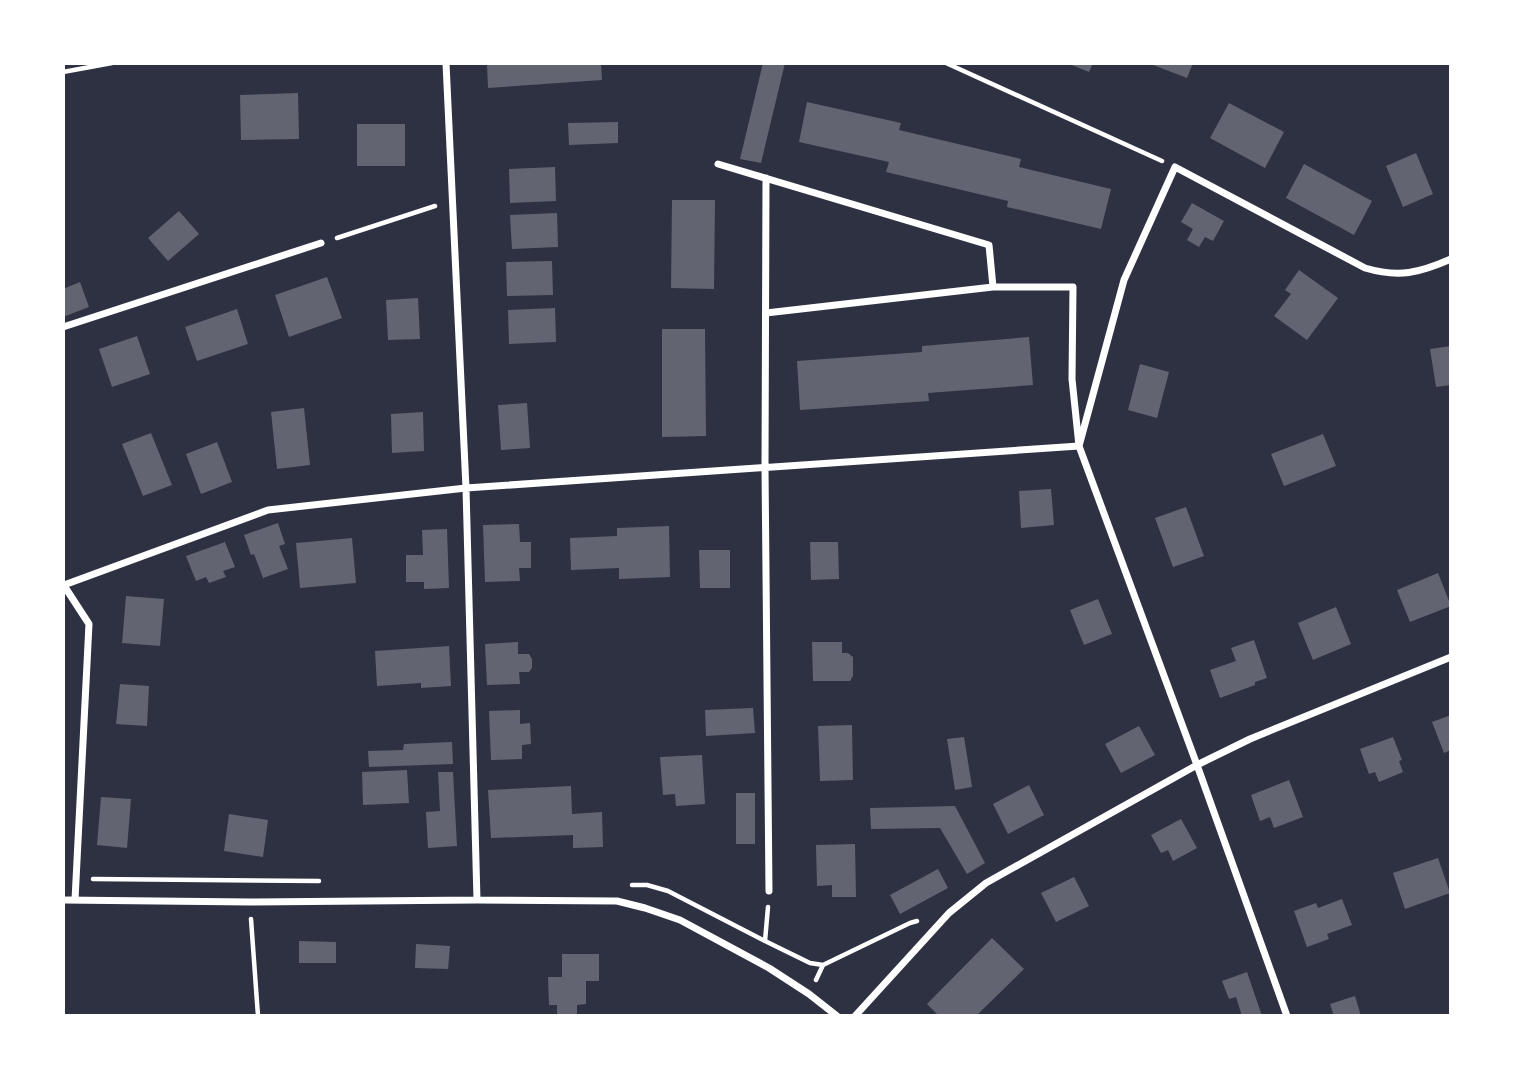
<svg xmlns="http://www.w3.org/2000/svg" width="1514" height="1079" viewBox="0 0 1514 1079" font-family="'PT Serif',serif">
<rect width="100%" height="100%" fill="#2d3142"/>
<path fill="#626471" d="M521,63H601L602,80L488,88L487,65Z
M763,63H785L761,163L740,159Z
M1067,63H1093L1089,72Z
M1148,63H1193L1187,78Z
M298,93L299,139L241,140L240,95Z
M807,102L901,123L899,130L1021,159L1019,167L1111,189L1101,229L1007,207L1008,201L886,172L889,162L799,142Z
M1229,103L1284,132L1265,168L1210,138Z
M618,122V143L569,145L568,123Z
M357,124H405V166H357Z
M1416,153L1433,194L1403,207L1386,166Z
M1304,164L1372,201L1354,235L1286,198Z
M555,167L556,201L510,203L509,169Z
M672,200H715L714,289L671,288Z
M1192,203L1224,221L1213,241L1205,237L1199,247L1187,240L1193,229L1181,222Z
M179,211L199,234L168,261L148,238Z
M557,213L558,247L512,249L510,215Z
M552,261L553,295L507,296L506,262Z
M1299,270L1338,298L1307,340L1274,316L1291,294L1285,290Z
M327,277L342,318L289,337L275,295Z
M80,282L89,307L63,317V289Z
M418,298L420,339L388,340L386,300Z
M555,308L556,342L509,344L508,310Z
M237,309L248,344L197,361L185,327Z
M662,329H705L706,436L662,437Z
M137,336L150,374L112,387L99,349Z
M1029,337L1033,385L928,393L929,401L800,410L797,361L922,352V346Z
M1451,346V385L1436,387L1430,349Z
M1140,364L1169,372L1157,418L1128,410Z
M527,403L530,448L501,450L498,405Z
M304,408L310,465L277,469L271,412Z
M423,412L424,451L392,453L391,414Z
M151,433L172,485L143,496L122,444Z
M1323,434L1336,466L1284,486L1271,454Z
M217,442L232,482L201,494L186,454Z
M1051,489L1054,525L1021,528L1019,491Z
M1186,507L1204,556L1173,567L1155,518Z
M278,523L285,544L279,546L288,569L263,578L254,554L251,555L244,535Z
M519,524L520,542H531V568H519L520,581L485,582L483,525Z
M669,526L670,577L619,579V568L571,570L570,538L617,536V528Z
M447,529L449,588L424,589V582H406V555H423L422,530Z
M352,538L356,583L300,588L296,543Z
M225,542L235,567L223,571L226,577L209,583L206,577L196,581L186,556Z
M810,542H838L839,579L811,580Z
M699,550H730V588H700Z
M1438,573L1451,606L1410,622L1397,590Z
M126,596L164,599L160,646L122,643Z
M1098,599L1112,634L1084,645L1070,610Z
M1336,607L1351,644L1313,660L1298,623Z
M1254,640L1267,678L1255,682V685L1220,698L1210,670L1236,661L1231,648Z
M518,642V654H529L532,659V668L529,672H519L520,684L487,685L485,644Z
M812,642H842V653H848L853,657V676L850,681H813Z
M449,646L451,686L421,688V683L377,686L375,651Z
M120,684L149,686L147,726L116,724Z
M753,708L755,733L706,736L705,710Z
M520,710V724L530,723L531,744L522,745V759L491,760L489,711Z
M1451,715V750L1444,753L1432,722Z
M852,725L853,780L820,781L818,726Z
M1139,726L1155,755L1121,773L1105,744Z
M964,737L972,787L955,790L947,739Z
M1393,737L1402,760L1399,761L1403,772L1379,782L1375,772L1369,774L1360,749Z
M452,742L453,764L369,767L368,751L403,750L404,744Z
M702,755L705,804L676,806L675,794L663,795L660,757Z
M407,770L409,803L363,805L362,772Z
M438,772H453L457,846L428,848L426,812L440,811Z
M1289,780L1303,817L1274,828L1270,817L1260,821L1251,795Z
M1029,785L1044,815L1008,834L993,804Z
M571,786L572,814L602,812L603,847L573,848V835L491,838L488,790Z
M736,793H755V844H736Z
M101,797L131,799L127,848L97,845Z
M955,806L985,863L967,874L940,828L871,829L870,808Z
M229,814L268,820L263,857L224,851Z
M1181,819L1197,848L1173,861L1168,850L1161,853L1151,835Z
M855,844L856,897H832V885L817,886L816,845Z
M1438,858L1450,893L1405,909L1393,873Z
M938,869L948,888L900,914L890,895Z
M1074,877L1089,906L1056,922L1041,893Z
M1342,899L1352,925L1327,934L1329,939L1307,947L1294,911L1316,903L1318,908Z
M992,938L1024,969L976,1016H939L927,1004Z
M299,941L336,942V963H299Z
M416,944L450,946L448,969L415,968Z
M562,954H599V981H586V1004L577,1005V1014H557V1005H549L548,977H562Z
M1247,972L1262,1016H1242L1236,997L1229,999L1222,981Z
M1355,996L1361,1016H1334L1330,1004Z"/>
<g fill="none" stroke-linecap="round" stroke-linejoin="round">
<path stroke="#fff" stroke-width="4.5" d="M946,63L1162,161
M63,72L112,63
M337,238L435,206
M93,879L319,881
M632,885H647L668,891L765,941
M768,907L765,941L810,963L823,965L910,923L917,921
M251,919L258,1016
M816,980L823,965"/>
<path stroke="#fff" stroke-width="7" d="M446,63L466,488L477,900
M766,178L765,467L769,891
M766,313L993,287
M63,327L321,243
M63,584L89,624L75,900
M64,585L268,510L466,488L1079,446L1072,379L1073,287H993L989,245L718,164
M63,900L250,902L477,900L617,901L645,908L680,920L769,968L809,994L837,1016
M855,1016L949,913L986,883L1197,765L1250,739L1451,657
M1287,1016L1197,765L1079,446L1124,280L1175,167L1365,268C1399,278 1419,273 1451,259"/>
</g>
<rect width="1514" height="1079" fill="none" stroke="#ffffff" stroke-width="130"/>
</svg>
